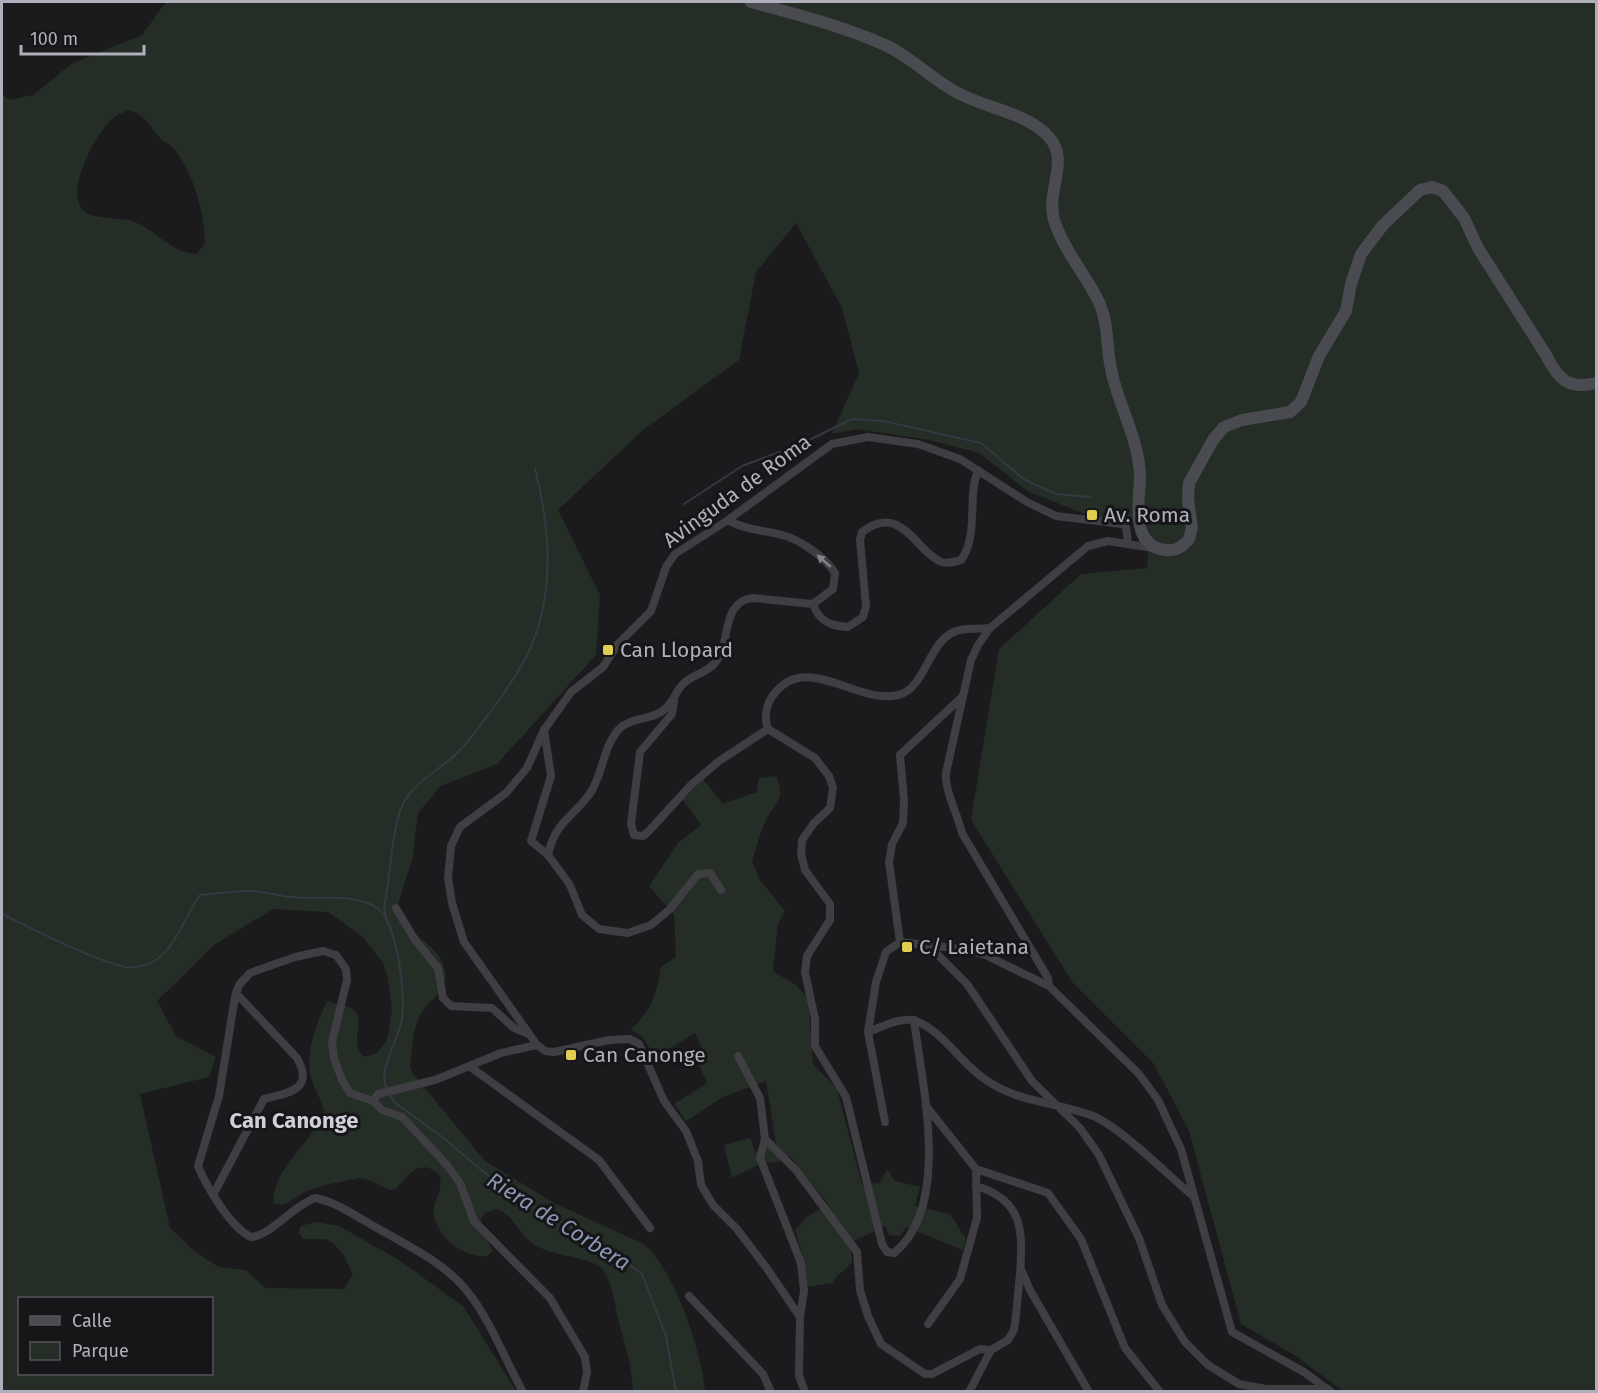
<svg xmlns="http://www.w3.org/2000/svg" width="1598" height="1393" viewBox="0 0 1598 1393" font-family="'Fira Sans',sans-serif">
<rect width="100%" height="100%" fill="#1b1b1d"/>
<path fill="#252d27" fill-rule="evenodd" d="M166,2H1596V1391H1343L1296,1356L1241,1324L1189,1131L1154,1064L1073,983L971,820L999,649L1081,574L1147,568L1149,534L1145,525L1088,515L1029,492L979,453L929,440L857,429L832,434L859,373L842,308L796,223L756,272L739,360L643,430L558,510L600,595L596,655L497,764L441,786L418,813L412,860L397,907C400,913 403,922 408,927C418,938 434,946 441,960C457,992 425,997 417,1022C412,1036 412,1053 410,1067L413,1074L485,1161L556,1204L644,1244C675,1271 701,1350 705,1391H633C632,1367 626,1347 619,1323C614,1304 614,1283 600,1266C579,1255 552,1257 532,1243C518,1233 515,1217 498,1209L484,1213C475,1231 487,1236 493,1251L488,1256C466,1259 435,1237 434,1213C433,1199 443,1193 440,1176C422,1157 409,1173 397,1188L390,1190L366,1179L359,1178C342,1182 318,1185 303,1193C293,1199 285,1208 273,1203C274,1165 312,1144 324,1111C322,1101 317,1094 313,1084C303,1056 315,1027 327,1001C335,1004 349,1005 355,1011C366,1023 347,1042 365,1057L377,1053L386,1042L389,1029L392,1010L387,975L383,963L362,936L328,912L273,909L214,945L157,1001L176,1036L216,1057L209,1077L140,1094L170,1228L195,1252L219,1267L246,1270L265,1288L344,1289L353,1275L343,1254L333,1243L326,1239H303L299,1232L301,1226L315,1222L339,1226L399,1260L464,1307L516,1391H2V94L9,100L33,95L71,64L142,35ZM129,110C146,115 150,127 160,138C164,143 171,144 175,150C194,174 204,213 205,243L197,254C170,253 156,229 132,221C119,217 93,220 83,210C64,190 98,128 116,116C120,113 125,112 129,110ZM20,1298H212V1374H20Z
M776,776C787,800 774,803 765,822C759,835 756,849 752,862L760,880L785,911L778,924L773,971L796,985L808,999L813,1064L837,1089L862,1185L880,1183L887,1169L895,1181L920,1187L915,1206L950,1214L966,1239L963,1250L906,1227L900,1236L889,1235L885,1226L850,1243L852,1262C846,1270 838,1274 832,1283L807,1287L803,1257L795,1230L807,1217L828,1204L790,1156L779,1162L762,1163L732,1178L724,1145L750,1138L756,1153L776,1144L766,1081L723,1097L686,1121L674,1104L707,1083L698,1062L705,1057L695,1033L656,1057L642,1037L631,1029C651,1011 657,994 661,967L676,957L674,915L649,886L678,843L701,825L683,800L703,779L723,804L757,792L759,778Z"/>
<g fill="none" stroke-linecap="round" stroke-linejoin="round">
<path stroke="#343942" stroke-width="2" d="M684,504L742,466L803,443L852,419L883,421L981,443L1025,480L1056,494L1090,497
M2,914C37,931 88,958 125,967C136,969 152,964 160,957C178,941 186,915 200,895C217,894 234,891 250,891C264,892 277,895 291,897C317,900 353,893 376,907C398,921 407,1000 401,1024C397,1042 377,1071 387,1089
M387,922L384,907C390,881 392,825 403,804C415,779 447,767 465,745C485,720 518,676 531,647C555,590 550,527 535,468
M389,1094L394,1102L441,1136L516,1199L598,1240L642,1274L666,1336L676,1392"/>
<path stroke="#3e3e43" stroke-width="8" d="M728,520C744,530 764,530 782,535C801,540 825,557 835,573L833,589L813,604
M1153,548L1108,541L1088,546L990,628L978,645L971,660L946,773C944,789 958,815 962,833L1048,978L1049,986L1139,1074L1158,1100L1181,1149L1232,1332L1304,1372L1331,1392
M674,701L672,714L640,752L631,824L634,835L643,836L647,833L691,785L719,761L768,729C764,717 766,704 774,694C806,651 857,705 898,695C924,689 928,647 950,634C961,627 978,629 990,628
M768,729L815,758L829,776L833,788L830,808L814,823L802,840L801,854L805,870L830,904V920L807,956L805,972L815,1019V1046L846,1097L882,1244L887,1252L894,1253C952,1207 922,1084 914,1020
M544,730L551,776L531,841L548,855L570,885L582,915L599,929L628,933L651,925L670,909L698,874L710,873L721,890
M548,855C555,821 574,817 591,792C603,773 603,747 619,729C630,718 648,720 661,712C674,704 674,693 683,684C692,675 706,673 714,664C732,645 720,601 753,598L813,604C819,621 830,626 848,627L863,617L866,606L860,540L862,532C902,501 917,554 942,562C949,564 954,562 961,560C979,536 967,498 978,470
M396,908L415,940L438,968L443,998L451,1006L492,1008L514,1028L529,1034
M900,942L889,862L892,844L903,823L904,800L900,755L963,696
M900,942L963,949L985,955L1049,986
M927,944L967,984L1032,1081L1080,1128L1099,1155L1139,1238L1162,1305L1185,1342L1208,1365L1239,1384L1266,1389H1328
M868,1032C882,1027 902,1016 916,1021C944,1032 961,1064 986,1080C1019,1103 1057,1102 1093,1116C1119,1126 1170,1177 1193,1196
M738,1056L760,1098L765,1139L796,1170L857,1252L860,1290L868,1316L881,1344L925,1374H932L980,1349L991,1350
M469,1066L599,1160L650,1228
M373,1101L378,1094L435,1080L501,1053L537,1045
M926,1106L976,1169L977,1218L960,1279L928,1324
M885,1122L868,1032L876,982L886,952L900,942
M765,1139L760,1158L801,1263L804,1291L800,1317
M976,1169L1048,1193L1081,1239L1125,1348L1160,1392
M213,1195L264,1099C288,1093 315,1090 297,1058L236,993
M1021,1269L1030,1290L1089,1392
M689,1296L763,1374L771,1392
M523,1392C504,1358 491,1321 467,1291C445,1263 407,1245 377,1228C357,1217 337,1202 315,1198C294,1205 270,1236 251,1237C231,1228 206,1186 198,1166L219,1096L235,997L239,985L250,973L295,957L323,951L336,955L346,969L347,980L332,1042L334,1058L342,1080L350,1093L373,1101L382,1110L402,1117L447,1165L460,1183L474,1221L550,1298L585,1357L587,1372L583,1392
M805,1392L799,1376L800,1317L768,1270L737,1229L713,1205L701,1185L698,1161L686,1131L664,1101L639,1044L630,1039L609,1040L554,1052L545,1051L537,1045L464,942L452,903L448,878L451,846L460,827L506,793L527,768L544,730L571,692L603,667L618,644L651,611L666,567L675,554L728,520L832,444L868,437L918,444L960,459L1027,502L1056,516L1122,524L1126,527L1128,543
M969,1392L991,1350L1008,1340L1014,1330C1017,1311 1018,1293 1020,1274C1023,1232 1024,1200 976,1186"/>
<path stroke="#4a4b51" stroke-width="12" d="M751,2C795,14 843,26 885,45C912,57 933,81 960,94C989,109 1027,113 1049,137C1071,162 1044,192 1055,223C1065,252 1086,275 1099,302C1109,324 1106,346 1111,369C1118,406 1140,440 1140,478C1139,502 1130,546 1166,550C1176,551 1183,547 1189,539L1192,528L1188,499L1189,483L1213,440L1224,427L1242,420L1290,412L1301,402L1319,356L1346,311L1351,284L1361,254L1383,225L1420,190L1432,187L1443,191L1464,218L1478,248L1546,355C1558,379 1568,390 1596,383"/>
</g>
<defs><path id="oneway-solid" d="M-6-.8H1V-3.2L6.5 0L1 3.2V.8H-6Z" transform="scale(1.5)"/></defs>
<use fill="#82828b" href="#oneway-solid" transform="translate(824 561) rotate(-139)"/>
<g fill="#e1cd4f" stroke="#161618" stroke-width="2">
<rect x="1086" y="509" width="12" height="12" rx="3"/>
<rect x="602" y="644" width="12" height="12" rx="3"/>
<rect x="901" y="941" width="12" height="12" rx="3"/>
<rect x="565" y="1049" width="12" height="12" rx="3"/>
</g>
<g text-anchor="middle" stroke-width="6" stroke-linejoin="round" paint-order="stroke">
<g font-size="21" fill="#afb0bb" stroke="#161618">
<text transform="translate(737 491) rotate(-36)" y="7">Avinguda de Roma</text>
</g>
<g font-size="21" fill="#afb0bb" stroke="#161618" text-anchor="start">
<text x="1104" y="522">Av. Roma</text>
<text x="620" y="657">Can Llopard</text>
<text x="919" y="954">C/ Laietana</text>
<text x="583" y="1062">Can Canonge</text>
</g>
<g font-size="22" font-weight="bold" fill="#cfd0d7" stroke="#161618">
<text x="294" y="1128">Can Canonge</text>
</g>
<g font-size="22" font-style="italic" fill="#8a97b2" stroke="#161618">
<text transform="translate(559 1221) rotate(32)" y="8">Riera de Corbera</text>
</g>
</g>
<rect width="1598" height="1393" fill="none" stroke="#afb0bb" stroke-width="6"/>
<rect x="18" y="1297" width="195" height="78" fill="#161618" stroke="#535459" stroke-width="1.5"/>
<rect x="30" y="1316" width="30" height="9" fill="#4a4b51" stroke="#535459" stroke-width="1.5"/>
<text x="72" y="1327" font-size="18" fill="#afb0bb">Calle</text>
<rect x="30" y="1342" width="30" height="18" fill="#252d27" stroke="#535459" stroke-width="1.5"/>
<text x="72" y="1357" font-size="18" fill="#afb0bb">Parque</text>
<path d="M21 45v9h123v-9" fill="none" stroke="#afb0bb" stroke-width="3"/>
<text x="30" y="45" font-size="18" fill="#afb0bb" stroke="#161618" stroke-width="4.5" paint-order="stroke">100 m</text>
</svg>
